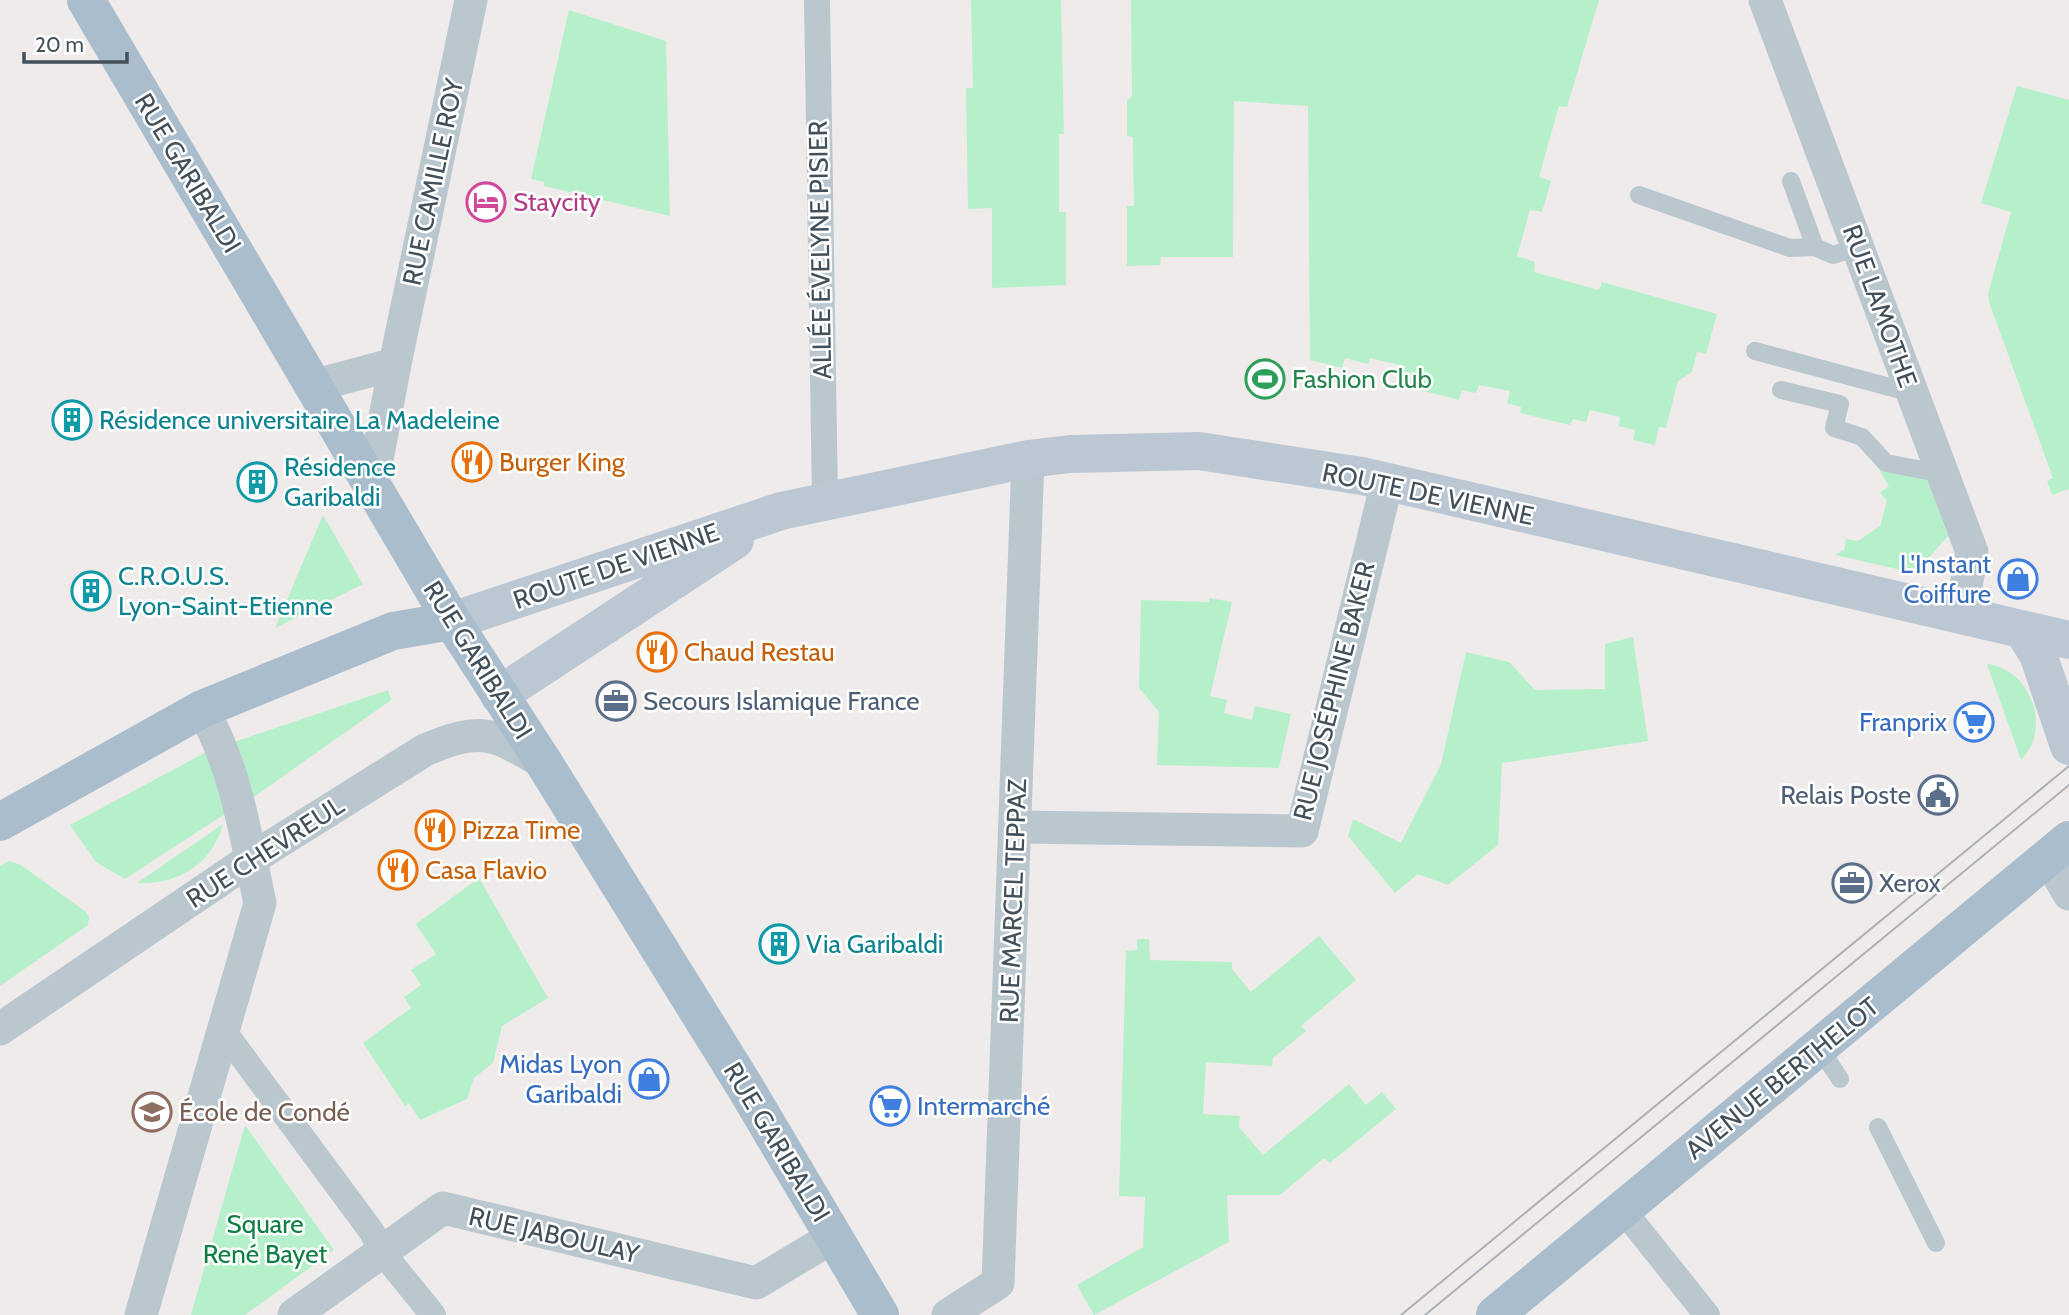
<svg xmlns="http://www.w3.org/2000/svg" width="2069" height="1315" viewBox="0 0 2069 1315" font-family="Cabin,sans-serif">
<rect width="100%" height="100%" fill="#efebeb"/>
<path fill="#b6f0ca" d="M971,0H1061L1064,134H1059V212H1066V285L992,288V208L968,209L966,88H973Z
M1131,0H1599L1567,107L1559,106L1539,177L1551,181L1542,212L1530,210L1517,256L1535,262L1534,272L1599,290L1602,282L1717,314L1706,354L1697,352L1692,372L1678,381L1666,428L1659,427L1655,445L1633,440L1635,430L1619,426L1620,417L1590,410L1586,422L1573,419L1570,425L1520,413L1521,407L1507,403L1510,391L1479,385L1476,393L1462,390L1459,400L1401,385L1405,366L1370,358L1368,364L1345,358L1342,368L1310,360L1308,106L1234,101L1233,257H1161L1160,265L1127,266V206H1134L1133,137L1127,136V101L1132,96Z
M569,10L666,41L670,216L544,186V182L531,179Z
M2017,86L2069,100V489L2052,495L2047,481L2053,478L1989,302L1988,294L2011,212L1981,203Z
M1877,466L1927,477L1948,536L1915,573L1835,555L1844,550L1846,539L1858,541L1880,526L1887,501L1880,492L1889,486Z
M323,515L363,584L275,628Z
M1209,598L1232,602L1210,696L1227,700L1224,713L1252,720L1255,706L1291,714L1279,768L1157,765L1159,712L1139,688L1141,600L1209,602Z
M1633,637L1648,741L1502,763L1498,845L1448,885L1418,874L1395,893L1348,836L1353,819L1401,843L1441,764L1466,652L1509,662L1535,690L1605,689V644Z
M1987,664C2030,668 2053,729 2021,760Z
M388,690L391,700L251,799L234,742Z
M212,749L231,810L125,879L96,862L70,825Z
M223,824C212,865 177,885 137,883Z
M9,861L21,865L86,912L89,917L88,925L0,986V866Z
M479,878L548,998L502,1026L493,1063L474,1078L467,1099L420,1120L409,1103L405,1106L363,1043L411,1008L404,997L421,985L411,970L436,954L416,924Z
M1319,936L1356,980L1301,1026L1306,1031L1273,1058L1272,1066L1206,1062L1203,1114L1240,1116L1239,1127L1263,1155L1349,1084L1366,1105L1382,1092L1396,1109L1330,1163L1324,1158L1280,1195H1227L1229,1242L1094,1315L1077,1285L1143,1247L1145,1197L1119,1196L1126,951L1137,950V939H1149L1150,960L1232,962V969L1251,992Z
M245,1125L334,1250L245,1315H191Z"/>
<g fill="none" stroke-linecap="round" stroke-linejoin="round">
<path stroke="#bbc7cf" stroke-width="18" d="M1791,181L1815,247L1833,255L1858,247
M1639,195L1790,248L1815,247
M1755,351L1912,393
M1781,390L1840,404L1834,428L1862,437L1886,463L1943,474
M1819,1047L1840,1079
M1878,1127L1936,1243"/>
<path stroke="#bbc7cf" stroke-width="26" d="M817,0L825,500
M222,1029L372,1232L382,1252L433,1315
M1623,1210L1707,1315"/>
<path stroke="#bbc7cf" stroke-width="33" d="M1765,0L1972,552L1961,615
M313,386L395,364L471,0
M372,486L395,364
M1016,827L1302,831L1387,482
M2048,858L2069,894
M0,1029L251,859L425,750C482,726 493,733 544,763
M141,1315L260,903C246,838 236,767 202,709
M294,1315L443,1208L756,1283L833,1237
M948,1315L998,1283L1028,459"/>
<path stroke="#bbc8d4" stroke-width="38" d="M452,621L781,511L1028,459L1070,454L1199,451L1362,476L2069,640
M2022,629L2038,654L2069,746
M499,695L735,540"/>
<path stroke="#a9bdcd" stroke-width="38" d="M86,0L452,621L544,763L745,1087L880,1315
M0,822L202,709L393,631L452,621
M1495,1315L2069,840"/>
<path stroke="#adb1b7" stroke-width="2" d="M1401,1315L2069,766
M1425,1315L2069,785"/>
</g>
<defs>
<g id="hotel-ring" transform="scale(2.0125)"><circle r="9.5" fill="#fff" stroke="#d1479c" stroke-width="1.5"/><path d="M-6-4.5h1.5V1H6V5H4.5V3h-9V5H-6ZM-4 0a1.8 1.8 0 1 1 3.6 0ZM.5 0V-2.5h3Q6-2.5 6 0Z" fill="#d1479c"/></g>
<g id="stadium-ring" transform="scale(2.0125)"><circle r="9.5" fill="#fff" stroke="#2e9e5b" stroke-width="1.5"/><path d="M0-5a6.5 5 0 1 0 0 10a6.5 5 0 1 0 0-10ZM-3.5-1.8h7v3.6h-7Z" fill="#2e9e5b"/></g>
<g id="building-ring" transform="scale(2.0125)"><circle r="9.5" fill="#fff" stroke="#0f9aa8" stroke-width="1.5"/><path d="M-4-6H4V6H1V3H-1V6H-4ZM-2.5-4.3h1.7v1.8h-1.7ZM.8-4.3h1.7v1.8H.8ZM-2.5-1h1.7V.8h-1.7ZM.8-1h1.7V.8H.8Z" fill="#0f9aa8"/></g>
<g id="restaurant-ring" transform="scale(2.0125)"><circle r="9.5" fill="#fff" stroke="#e8710a" stroke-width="1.5"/><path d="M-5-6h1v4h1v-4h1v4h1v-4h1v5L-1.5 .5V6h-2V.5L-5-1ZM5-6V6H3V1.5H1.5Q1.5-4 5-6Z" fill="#e8710a"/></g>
<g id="shop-ring" transform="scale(2.0125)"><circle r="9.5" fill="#fff" stroke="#3f7fe0" stroke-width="1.5"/><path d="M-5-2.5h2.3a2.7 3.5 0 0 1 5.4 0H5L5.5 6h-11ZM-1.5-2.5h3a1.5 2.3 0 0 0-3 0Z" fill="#3f7fe0"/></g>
<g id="office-ring" transform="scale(2.0125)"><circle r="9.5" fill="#fff" stroke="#5c6f8a" stroke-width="1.5"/><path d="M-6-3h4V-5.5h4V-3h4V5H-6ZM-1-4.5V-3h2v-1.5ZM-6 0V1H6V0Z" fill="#5c6f8a"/></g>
<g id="supermarket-ring" transform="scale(2.0125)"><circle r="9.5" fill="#fff" stroke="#3f7fe0" stroke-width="1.5"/><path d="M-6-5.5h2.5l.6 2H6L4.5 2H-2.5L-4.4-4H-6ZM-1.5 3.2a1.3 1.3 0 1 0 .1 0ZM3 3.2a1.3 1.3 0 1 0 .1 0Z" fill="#3f7fe0"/></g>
<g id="civic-ring" transform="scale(2.0125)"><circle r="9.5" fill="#fff" stroke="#5c6f8a" stroke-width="1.5"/><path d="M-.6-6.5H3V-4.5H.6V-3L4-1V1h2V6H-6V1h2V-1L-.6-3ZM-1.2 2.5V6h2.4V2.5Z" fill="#5c6f8a"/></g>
<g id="university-ring" transform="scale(2.0125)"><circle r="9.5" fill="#fff" stroke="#8d6e63" stroke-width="1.5"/><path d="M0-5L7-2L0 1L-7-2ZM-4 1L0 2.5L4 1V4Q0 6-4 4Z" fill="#8d6e63"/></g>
</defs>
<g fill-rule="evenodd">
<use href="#hotel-ring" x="486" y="202"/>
<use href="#stadium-ring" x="1265" y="379"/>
<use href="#building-ring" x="72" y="420"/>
<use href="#restaurant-ring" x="472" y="462"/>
<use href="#building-ring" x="257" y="482"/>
<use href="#shop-ring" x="2018" y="579"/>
<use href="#building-ring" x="91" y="591"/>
<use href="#restaurant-ring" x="657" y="652"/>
<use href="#office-ring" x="616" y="701"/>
<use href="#supermarket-ring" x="1974" y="722"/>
<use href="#civic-ring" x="1938" y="795"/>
<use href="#restaurant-ring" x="435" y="830"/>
<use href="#restaurant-ring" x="398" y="870"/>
<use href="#office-ring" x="1852" y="883"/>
<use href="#building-ring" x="779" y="944"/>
<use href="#shop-ring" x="649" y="1079"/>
<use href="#supermarket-ring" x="890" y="1106"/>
<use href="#university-ring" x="152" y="1112"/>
</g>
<g text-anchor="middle" stroke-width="5" stroke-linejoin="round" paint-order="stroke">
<g font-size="26" fill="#43505a" stroke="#fff">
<text transform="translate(188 173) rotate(59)" y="9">RUE GARIBALDI</text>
<text transform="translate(433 182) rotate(-78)" y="9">RUE CAMILLE ROY</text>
<text transform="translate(820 250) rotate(-91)" y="9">ALLÉE ÉVELYNE PISIER</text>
<text transform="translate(1880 306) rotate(70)" y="9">RUE LAMOTHE</text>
<text transform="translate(1428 494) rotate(12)" y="9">ROUTE DE VIENNE</text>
<text transform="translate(616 566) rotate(-19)" y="9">ROUTE DE VIENNE</text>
<text transform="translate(478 660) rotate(58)" y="9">RUE GARIBALDI</text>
<text transform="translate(1334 691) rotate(-76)" y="9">RUE JOSÉPHINE BAKER</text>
<text transform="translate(265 852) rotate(-33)" y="9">RUE CHEVREUL</text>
<text transform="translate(1013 901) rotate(-88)" y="9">RUE MARCEL TEPPAZ</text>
<text transform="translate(1782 1078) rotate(-39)" y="9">AVENUE BERTHELOT</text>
<text transform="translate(777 1142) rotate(59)" y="9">RUE GARIBALDI</text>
<text transform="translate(554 1235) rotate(13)" y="9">RUE JABOULAY</text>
</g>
<g font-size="26" fill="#b23c85" stroke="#fff" text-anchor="start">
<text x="513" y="211">Staycity</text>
</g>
<g font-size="26" fill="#27864d" stroke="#fff" text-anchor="start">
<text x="1292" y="388">Fashion Club</text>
</g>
<g font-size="26" fill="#0d838f" stroke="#fff" text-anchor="start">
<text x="99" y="429">Résidence universitaire La Madeleine</text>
<text x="284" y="476">Résidence<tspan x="284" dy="30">Garibaldi</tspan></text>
<text x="118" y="585">C.R.O.U.S.<tspan x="118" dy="30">Lyon-Saint-Etienne</tspan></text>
<text x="806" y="953">Via Garibaldi</text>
</g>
<g font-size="26" fill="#c56008" stroke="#fff" text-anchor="start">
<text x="499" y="471">Burger King</text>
<text x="684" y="661">Chaud Restau</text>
<text x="462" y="839">Pizza Time</text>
<text x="425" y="879">Casa Flavio</text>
</g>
<g font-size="26" fill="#366cbe" stroke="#fff" text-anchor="end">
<text x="1991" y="573">L'Instant<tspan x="1991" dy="30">Coiffure</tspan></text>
<text x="1947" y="731">Franprix</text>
<text x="622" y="1073">Midas Lyon<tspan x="622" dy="30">Garibaldi</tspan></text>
<text x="917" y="1115" text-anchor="start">Intermarché</text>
</g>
<g font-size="26" fill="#4e5e75" stroke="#fff" text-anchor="start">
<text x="643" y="710">Secours Islamique France</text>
<text x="1911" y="804" text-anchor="end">Relais Poste</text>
<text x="1879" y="892">Xerox</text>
</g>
<g font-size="26" fill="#785e54" stroke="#fff" text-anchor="start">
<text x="179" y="1121">École de Condé</text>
</g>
<g font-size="26" fill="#117e43" stroke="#fff">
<text x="265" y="1233">Square<tspan x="265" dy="30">René Bayet</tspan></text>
</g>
</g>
<path d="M24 52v10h103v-10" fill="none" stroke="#43505a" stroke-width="3.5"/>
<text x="35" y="52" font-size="21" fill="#43505a" stroke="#ffffff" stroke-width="5" paint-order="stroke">20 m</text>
</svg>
